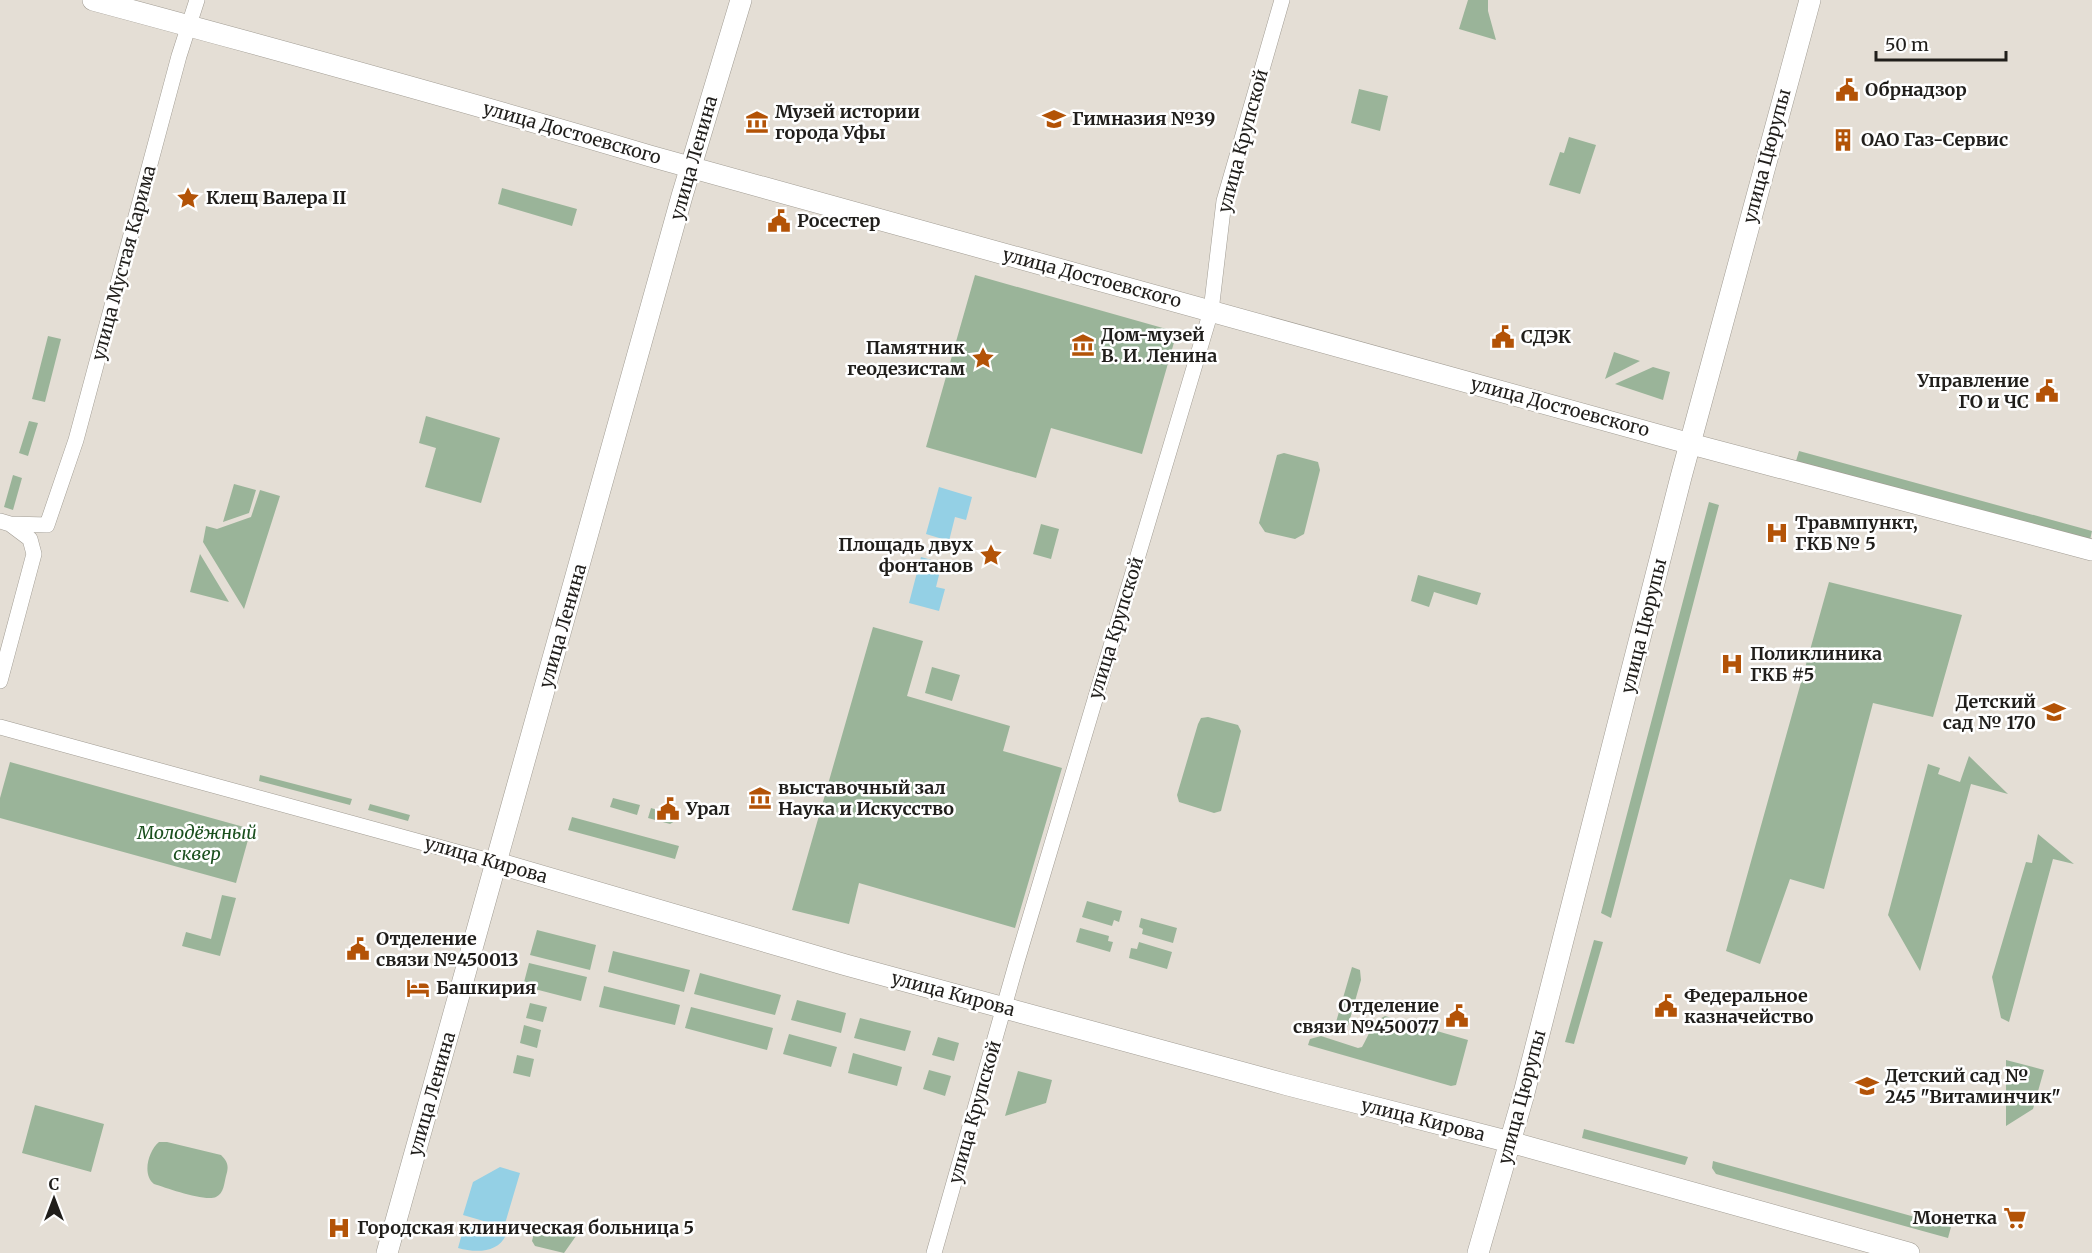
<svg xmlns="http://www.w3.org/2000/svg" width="2092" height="1253" viewBox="0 0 2092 1253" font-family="Merriweather,serif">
<rect width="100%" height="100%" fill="#e4ded5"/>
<path fill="#9ab499" d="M1468,0H1488V11L1496,40L1459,29Z
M1359,89L1388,96L1380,131L1351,123Z
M1569,137L1596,145L1580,194L1549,185L1560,152L1564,153Z
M502,188L577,209L572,226L498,204Z
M975,275L1177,332L1142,454L1051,428L1036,478L926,447Z
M48,336L61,339L45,402L32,399Z
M1614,352L1640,361L1605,379Z
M1653,367L1670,372L1663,400L1615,384Z
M426,416L500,438L481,503L425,487L436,448L419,443Z
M29,421L38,423L28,456L19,453Z
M1799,451L2092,531L2090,540L1796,461Z
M1284,453L1318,462L1320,470L1304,534L1295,539L1265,532L1259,523L1277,455Z
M13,475L22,478L13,510L4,507Z
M234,484L256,490L249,513L223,522Z
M260,490L280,496L244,609L203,542L206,526L217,529L251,517Z
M1709,502L1719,505L1611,918L1601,913Z
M1041,524L1059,529L1051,559L1033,554Z
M200,554L229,602L190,592Z
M1418,575L1481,593L1477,605L1434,592L1429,607L1411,601Z
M1829,582L1962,615L1933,717L1873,703L1824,889L1790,879L1760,964L1726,951Z
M873,627L923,641L907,696L1010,726L1003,751L1062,768L1015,928L859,883L849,924L792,910Z
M932,667L960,675L952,701L925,693Z
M1208,717L1238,725L1241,731L1221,811L1214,813L1179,802L1177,795L1198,724L1201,718Z
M1969,756L2008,794L1971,784L1920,971L1888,915L1928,764L1940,768L1938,774L1960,782Z
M10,762L251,829L236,883L0,818V798Z
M260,775L352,799L350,805L259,781Z
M613,798L640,805L637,815L610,807Z
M370,804L410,815L408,821L368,810Z
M651,808L677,816L675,821L670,824L648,818Z
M572,817L679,846L675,859L568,830Z
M2038,834L2074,864L2053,859L2009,1022L2001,1018L1992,977L2026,862L2032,863Z
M222,895L236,898L220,956L182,946L186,932L211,939Z
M1087,901L1122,911L1119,922L1114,920L1112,926L1082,917Z
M1141,918L1177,928L1173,943L1142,934L1143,929L1139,927Z
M1080,928L1109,936L1108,941L1113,942L1110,952L1076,942Z
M537,930L596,945L590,970L530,955Z
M1594,940L1603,942L1574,1044L1565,1042Z
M1139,942L1172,952L1167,969L1129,958L1131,948L1137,949Z
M613,951L690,970L684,992L608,972Z
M529,963L587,977L581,1001L523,986Z
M1352,967L1360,970L1361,980L1348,1026L1342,1030L1334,1029Z
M700,973L781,995L775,1015L694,994Z
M604,986L680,1005L675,1025L599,1007Z
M797,1000L846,1013L841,1033L791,1020Z
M530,1003L547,1007L543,1022L526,1018Z
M691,1007L773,1028L767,1050L685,1028Z
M1385,1016L1468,1040L1456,1085L1451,1086L1308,1045L1310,1039L1321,1036L1358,1048L1362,1047C1369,1035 1372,1022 1385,1016Z
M860,1018L911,1031L905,1051L854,1038Z
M524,1025L541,1030L537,1048L520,1043Z
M789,1034L837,1047L831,1067L783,1054Z
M938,1037L959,1043L954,1061L932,1055Z
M853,1053L902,1067L897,1086L848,1073Z
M517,1055L534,1059L530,1077L513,1073Z
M2006,1060L2044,1070L2033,1109L2006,1126Z
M929,1070L951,1076L945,1096L923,1089Z
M1018,1071L1052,1080L1046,1103L1005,1116Z
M35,1105L104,1124L91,1172L22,1153Z
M1584,1129L1688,1157L1685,1165L1582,1138Z
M159,1142H167L221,1155C228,1162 229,1166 226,1176C224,1184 224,1193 216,1197C205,1202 167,1188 154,1184C142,1175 148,1151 159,1142Z
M1713,1161L1951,1227L1948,1238L1716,1174L1712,1168Z
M536,1225L576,1236L564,1253L535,1246L532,1241Z"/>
<path fill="#94d0e5" d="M939,487L972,497L966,520L955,517L949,541L926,534Z
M921,557L942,563L936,587L945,589L939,611L909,603Z
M500,1167L520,1173L504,1227L463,1215L473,1182Z
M465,1223L506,1235C498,1253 476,1253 458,1248Z"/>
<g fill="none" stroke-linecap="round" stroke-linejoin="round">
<g stroke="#a19c93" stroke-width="16">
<path id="street" d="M0,521L10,524L47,525L76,440L179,56L197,0
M0,681L34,554L30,539L10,524
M0,727L497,863
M934,1253L1017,961L1211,311L1224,201L1282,0"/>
</g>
<g stroke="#a19c93" stroke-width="22">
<path id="secondary" d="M93,0C279,50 465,101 650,156L1691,444L2092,550
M497,863L846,965L1288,1085L1510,1142L1909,1253
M387,1253L682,196L741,0
M1478,1253L1523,1097L1681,477L1810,0"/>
</g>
<use href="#street" stroke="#fff" stroke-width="15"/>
<use href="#secondary" stroke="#fff" stroke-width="21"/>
</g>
<defs>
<g id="civic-bare" transform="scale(1.8)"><path d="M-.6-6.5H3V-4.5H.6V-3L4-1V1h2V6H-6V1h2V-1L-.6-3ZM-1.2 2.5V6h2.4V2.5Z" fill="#b35307" stroke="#fff" stroke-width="2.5" paint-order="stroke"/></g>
<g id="school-bare" transform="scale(1.8)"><path d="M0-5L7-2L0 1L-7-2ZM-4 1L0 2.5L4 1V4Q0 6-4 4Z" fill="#b35307" stroke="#fff" stroke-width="2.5" paint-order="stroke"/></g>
<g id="museum-bare" transform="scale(1.8)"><path d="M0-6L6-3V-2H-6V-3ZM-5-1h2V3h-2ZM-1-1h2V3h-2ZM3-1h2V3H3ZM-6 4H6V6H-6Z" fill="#b35307" stroke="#fff" stroke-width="2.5" paint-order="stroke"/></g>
<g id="building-bare" transform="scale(1.8)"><path d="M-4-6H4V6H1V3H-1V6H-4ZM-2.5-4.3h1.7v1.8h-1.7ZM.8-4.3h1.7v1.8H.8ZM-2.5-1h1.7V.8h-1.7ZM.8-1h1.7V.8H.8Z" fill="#b35307" stroke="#fff" stroke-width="2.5" paint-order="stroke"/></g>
<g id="sight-bare" transform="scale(1.8)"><path d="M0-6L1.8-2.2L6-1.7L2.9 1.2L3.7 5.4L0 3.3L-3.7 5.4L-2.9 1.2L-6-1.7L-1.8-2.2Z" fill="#b35307" stroke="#fff" stroke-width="2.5" paint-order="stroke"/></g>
<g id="hospital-bare" transform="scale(1.8)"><path d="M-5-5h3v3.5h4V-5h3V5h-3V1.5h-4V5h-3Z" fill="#b35307" stroke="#fff" stroke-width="2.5" paint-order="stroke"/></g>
<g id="hotel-bare" transform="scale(1.8)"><path d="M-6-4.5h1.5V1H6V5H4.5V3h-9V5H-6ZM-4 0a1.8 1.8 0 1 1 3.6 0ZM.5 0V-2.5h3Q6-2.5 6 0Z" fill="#b35307" stroke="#fff" stroke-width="2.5" paint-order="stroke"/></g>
<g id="supermarket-bare" transform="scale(1.8)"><path d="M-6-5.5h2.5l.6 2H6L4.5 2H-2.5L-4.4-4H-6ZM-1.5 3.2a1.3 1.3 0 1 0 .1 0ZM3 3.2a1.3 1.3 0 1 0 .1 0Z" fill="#b35307" stroke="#fff" stroke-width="2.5" paint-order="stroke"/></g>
</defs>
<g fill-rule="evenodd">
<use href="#civic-bare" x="1847" y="90"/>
<use href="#school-bare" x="1054" y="119"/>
<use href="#museum-bare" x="757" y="122"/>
<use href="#building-bare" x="1843" y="140"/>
<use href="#sight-bare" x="188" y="198"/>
<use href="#civic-bare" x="779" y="221"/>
<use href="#civic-bare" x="1503" y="337"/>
<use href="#museum-bare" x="1083" y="345"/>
<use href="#sight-bare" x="983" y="358"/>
<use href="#civic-bare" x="2047" y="391"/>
<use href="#hospital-bare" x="1777" y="533"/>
<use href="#sight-bare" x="991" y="555"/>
<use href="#hospital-bare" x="1732" y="664"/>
<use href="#school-bare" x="2054" y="712"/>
<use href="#museum-bare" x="760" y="798"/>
<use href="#civic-bare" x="668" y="809"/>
<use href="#civic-bare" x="358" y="949"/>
<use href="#hotel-bare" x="418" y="988"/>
<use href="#civic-bare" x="1666" y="1006"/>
<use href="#civic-bare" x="1457" y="1016"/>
<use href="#school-bare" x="1867" y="1086"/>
<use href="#supermarket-bare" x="2015" y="1218"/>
<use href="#hospital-bare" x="339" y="1228"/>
</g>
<g text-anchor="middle" stroke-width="5" stroke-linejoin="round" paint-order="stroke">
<g font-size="18" font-weight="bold" fill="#201e1b" stroke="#fff" text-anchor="start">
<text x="1865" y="96">Обрнадзор</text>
<text x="775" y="118">Музей истории<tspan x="775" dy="21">города Уфы</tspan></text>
<text x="1072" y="125">Гимназия №39</text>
<text x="1861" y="146">ОАО Газ-Сервис</text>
<text x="206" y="204">Клещ Валера II</text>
<text x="797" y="227">Росестер</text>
<text x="1101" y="341">Дом-музей<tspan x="1101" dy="21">В. И. Ленина</tspan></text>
<text x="1521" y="343">СДЭК</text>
<text x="965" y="354" text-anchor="end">Памятник<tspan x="965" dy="21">геодезистам</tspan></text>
<text x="2029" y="387" text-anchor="end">Управление<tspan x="2029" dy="21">ГО и ЧС</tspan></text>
<text x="1795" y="529">Травмпункт,<tspan x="1795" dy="21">ГКБ № 5</tspan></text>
<text x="973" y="551" text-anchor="end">Площадь двух<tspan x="973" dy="21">фонтанов</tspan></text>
<text x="1750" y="660">Поликлиника<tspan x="1750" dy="21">ГКБ #5</tspan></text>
<text x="2036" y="708" text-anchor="end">Детский<tspan x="2036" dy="21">сад № 170</tspan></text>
<text x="778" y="794">выставочный зал<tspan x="778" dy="21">Наука и Искусство</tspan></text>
<text x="686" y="815">Урал</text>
<text x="376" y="945">Отделение<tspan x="376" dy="21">связи №450013</tspan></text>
<text x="436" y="994">Башкирия</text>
<text x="1684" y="1002">Федеральное<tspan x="1684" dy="21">казначейство</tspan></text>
<text x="1439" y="1012" text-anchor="end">Отделение<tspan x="1439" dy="21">связи №450077</tspan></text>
<text x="1885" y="1082">Детский сад №<tspan x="1885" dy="21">245 "Витаминчик"</tspan></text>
<text x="1997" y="1224" text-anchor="end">Монетка</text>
<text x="357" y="1234">Городская клиническая больница 5</text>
</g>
<g font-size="18" fill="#201e1b" stroke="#fff">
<text transform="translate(572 133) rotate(16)" y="6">улица Достоевского</text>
<text transform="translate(1243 141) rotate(-75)" y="6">улица Крупской</text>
<text transform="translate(1767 156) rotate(-75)" y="6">улица Цюрупы</text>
<text transform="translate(694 158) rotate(-74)" y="6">улица Ленина</text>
<text transform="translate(124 263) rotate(-75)" y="6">улица Мустая Карима</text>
<text transform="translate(1092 278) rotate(15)" y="6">улица Достоевского</text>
<text transform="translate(1560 407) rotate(15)" y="6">улица Достоевского</text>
<text transform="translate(563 626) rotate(-74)" y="6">улица Ленина</text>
<text transform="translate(1644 626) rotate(-76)" y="6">улица Цюрупы</text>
<text transform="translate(1116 628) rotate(-73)" y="6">улица Крупской</text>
<text transform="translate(486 860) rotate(16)" y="6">улица Кирова</text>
<text transform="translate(953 994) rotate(15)" y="6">улица Кирова</text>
<text transform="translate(432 1094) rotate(-74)" y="6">улица Ленина</text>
<text transform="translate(1522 1097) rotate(-75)" y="6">улица Цюрупы</text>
<text transform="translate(975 1112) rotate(-74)" y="6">улица Крупской</text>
<text transform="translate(1423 1120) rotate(14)" y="6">улица Кирова</text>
</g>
<g font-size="18" font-style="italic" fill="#1b501e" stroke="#fff">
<text x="197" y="839">Молодёжный<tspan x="197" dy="21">сквер</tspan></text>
</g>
</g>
<g transform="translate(54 1199)" stroke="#ffffff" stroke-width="4.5" paint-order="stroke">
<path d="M0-4.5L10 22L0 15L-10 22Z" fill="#201e1b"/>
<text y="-9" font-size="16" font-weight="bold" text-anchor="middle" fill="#201e1b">С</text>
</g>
<path d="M1876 51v9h130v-9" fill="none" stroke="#201e1b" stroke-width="3"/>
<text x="1885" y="51" font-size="18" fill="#201e1b" stroke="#ffffff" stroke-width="4.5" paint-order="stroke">50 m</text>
</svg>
